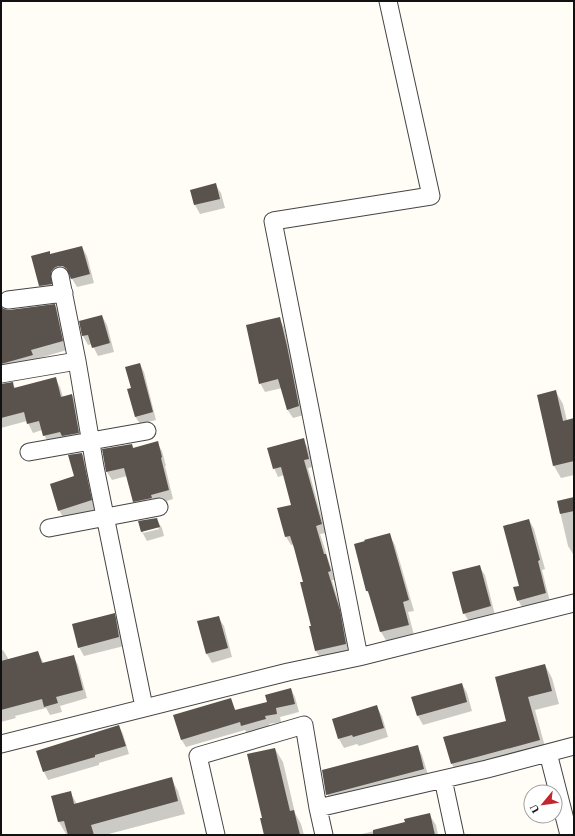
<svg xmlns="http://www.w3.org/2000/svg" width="575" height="836" viewBox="0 0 575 836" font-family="'Times New Roman',serif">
<rect width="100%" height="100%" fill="#fffdf5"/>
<path fill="#0003" fill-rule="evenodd" d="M215,184L221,193L225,208L200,214L195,205L191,191Z
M82,247L87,256L94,283L77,287L71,277L63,275L56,293L45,295L40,286L49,252L50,255Z
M55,305L60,314L67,350L36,359L37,364L1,375V308L3,310L9,311Z
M102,316L107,325L114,352L98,356L92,344L88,345L83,336Z
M279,318L284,327L304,415L293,418L287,409L282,388L265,392L260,383Z
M140,364L144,372L156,420L140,424L135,416L132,388Z
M55,378L60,387L63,397L72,395L77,404L84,442L49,445L42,430L33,433L27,421L1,428V384L12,383L16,389Z
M556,392L563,404L567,421L574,419V475L561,478L554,466Z
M303,440L308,448L313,467L308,468L326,533L320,534L335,580H332L344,619L350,653L321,659L316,651L310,627L312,626L304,583L294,544L291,545L286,537L292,505L284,475L278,477L274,468Z
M157,443L162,451L166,466H165L173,499L139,510L134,501L127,476L112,480L107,472L103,450L132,445L134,449Z
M82,454L87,463L96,509L64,519L59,510L76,477Z
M574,498V554H573L568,546L561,516L558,502Z
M156,519L162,528L164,536L147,541L142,532L140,522ZM158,527L159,529L143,533V531Z
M529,520L534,529L545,569L542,570L550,602L523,609L518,600Z
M389,534L395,545L414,611L408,612L414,635L387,642L381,632L371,598L367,591L366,542Z
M479,566L485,575L495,615L469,622L464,613Z
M114,614L119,623L124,646L84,656L79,647Z
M218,617L224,626L232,657L212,663L207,654L198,622Z
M3,650L9,660L38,652L44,664L73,656L78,665L87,698L60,706L62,712L50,715L46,708L15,716L16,718L1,722V651Z
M545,665L552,678L559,704L535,710L547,754L459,777L452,764L508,721Z
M462,684L467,693L472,711L423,725L418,716Z
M291,689L295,697L299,712L280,717L281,722L269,724L270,727L247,733L245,730L186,747L181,739L230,699L236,711L269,703Z
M377,707L382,716L388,737L359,746L357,744L344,748L339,739Z
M119,726L123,734L129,754L99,763V765L48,780L44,772Z
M417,746L422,755L429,778L332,803L327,794Z
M275,749L283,762L295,813L301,824L304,835H265L264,818Z
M171,778L178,791L185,814L105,835L66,834L59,822L52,797L70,792L77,804Z
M429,814L436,825L438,835H358L406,823Z"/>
<path fill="#5a524d" d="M216,183L220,199L194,205L190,190Z
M82,246L90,274L71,279L67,269L63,266H58L54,268L51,272L52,284L39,286L31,256L50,251V254Z
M55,304L63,341L31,350L33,355L1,364V307L4,309L9,310Z
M102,315L110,343L92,348L88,335L82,336L79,321Z
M280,317L287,346L299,406L287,410L278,379L259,384L246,325Z
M140,363L153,412L135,417L127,389L131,388L125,367Z
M56,377L61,397L72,394L79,433L62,436L60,432L43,436L39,421L27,424L24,412L1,418V384L13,382L14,388Z
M556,390L563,421L574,418V461L553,466L537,395Z
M304,438L309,459L304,460L322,524L316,526L324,554H326L331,571L328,572L340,610L346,644L315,651L309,626H311L300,582H303L294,548L290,536L285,537L277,508L291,505L281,467L273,469L267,448Z
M158,441L162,457L161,458L169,490L151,495L152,498L133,502L124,468L106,472L102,449L132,444L133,448Z
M82,453L92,500L58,511L50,484L74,476L68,455Z
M574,497V511L560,514L557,501Z
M157,518L160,527L141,532L138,521Z
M529,519L540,560L538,561L546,593L517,601L513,587L519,586L503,526Z
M390,533L409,600L403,602L409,625L380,632L368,591H366L354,544L365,541L364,540Z
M480,565L491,606L463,614L452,572Z
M115,613L119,637L78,648L72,624Z
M219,616L228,648L206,654L197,621Z
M38,651L42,663L74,655L83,690L56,697L58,703L44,707L42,699L1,710V661Z
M545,664L552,691L528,697L540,740L451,764L443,737L506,721L495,677Z
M462,683L467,702L417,716L411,697Z
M291,688L295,704L276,708L277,714L265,716L266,719L241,726L240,722L181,740L173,715L231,698L235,710L267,702L265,695Z
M377,705L384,728L353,737L352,735L338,739L332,719Z
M119,725L126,746L95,755V757L43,772L36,751Z
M418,745L424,769L326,795L322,770Z
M275,748L290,811L294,810L300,835H264L260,818H262L247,754Z
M172,777L178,801L91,825L94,835H68L64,821L58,822L51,796L71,791L74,804Z
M430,813L435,835H373V830L405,822L404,819Z"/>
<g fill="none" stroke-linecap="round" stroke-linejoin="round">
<g stroke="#444" stroke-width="19">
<path id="minor" d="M60,276L77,361
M8,300L64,293
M1,374L77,361L95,467L144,707
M29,452L147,431
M49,528L159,507
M359,657L273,221L431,196L388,1
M1,744L288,672L359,657L574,603
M548,753L569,835
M443,779L455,835
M318,808L487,769L574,746
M216,835L198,756L304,725L318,808L324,835"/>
</g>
<use href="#minor" stroke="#fff" stroke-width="17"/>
</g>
<rect width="575" height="836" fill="none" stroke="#111111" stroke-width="4"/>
<g transform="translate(543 804) rotate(241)"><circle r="19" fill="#ffffff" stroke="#a0a0a0"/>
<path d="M0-3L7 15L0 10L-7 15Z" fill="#c4262e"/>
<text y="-6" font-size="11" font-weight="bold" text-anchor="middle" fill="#111111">U</text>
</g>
</svg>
